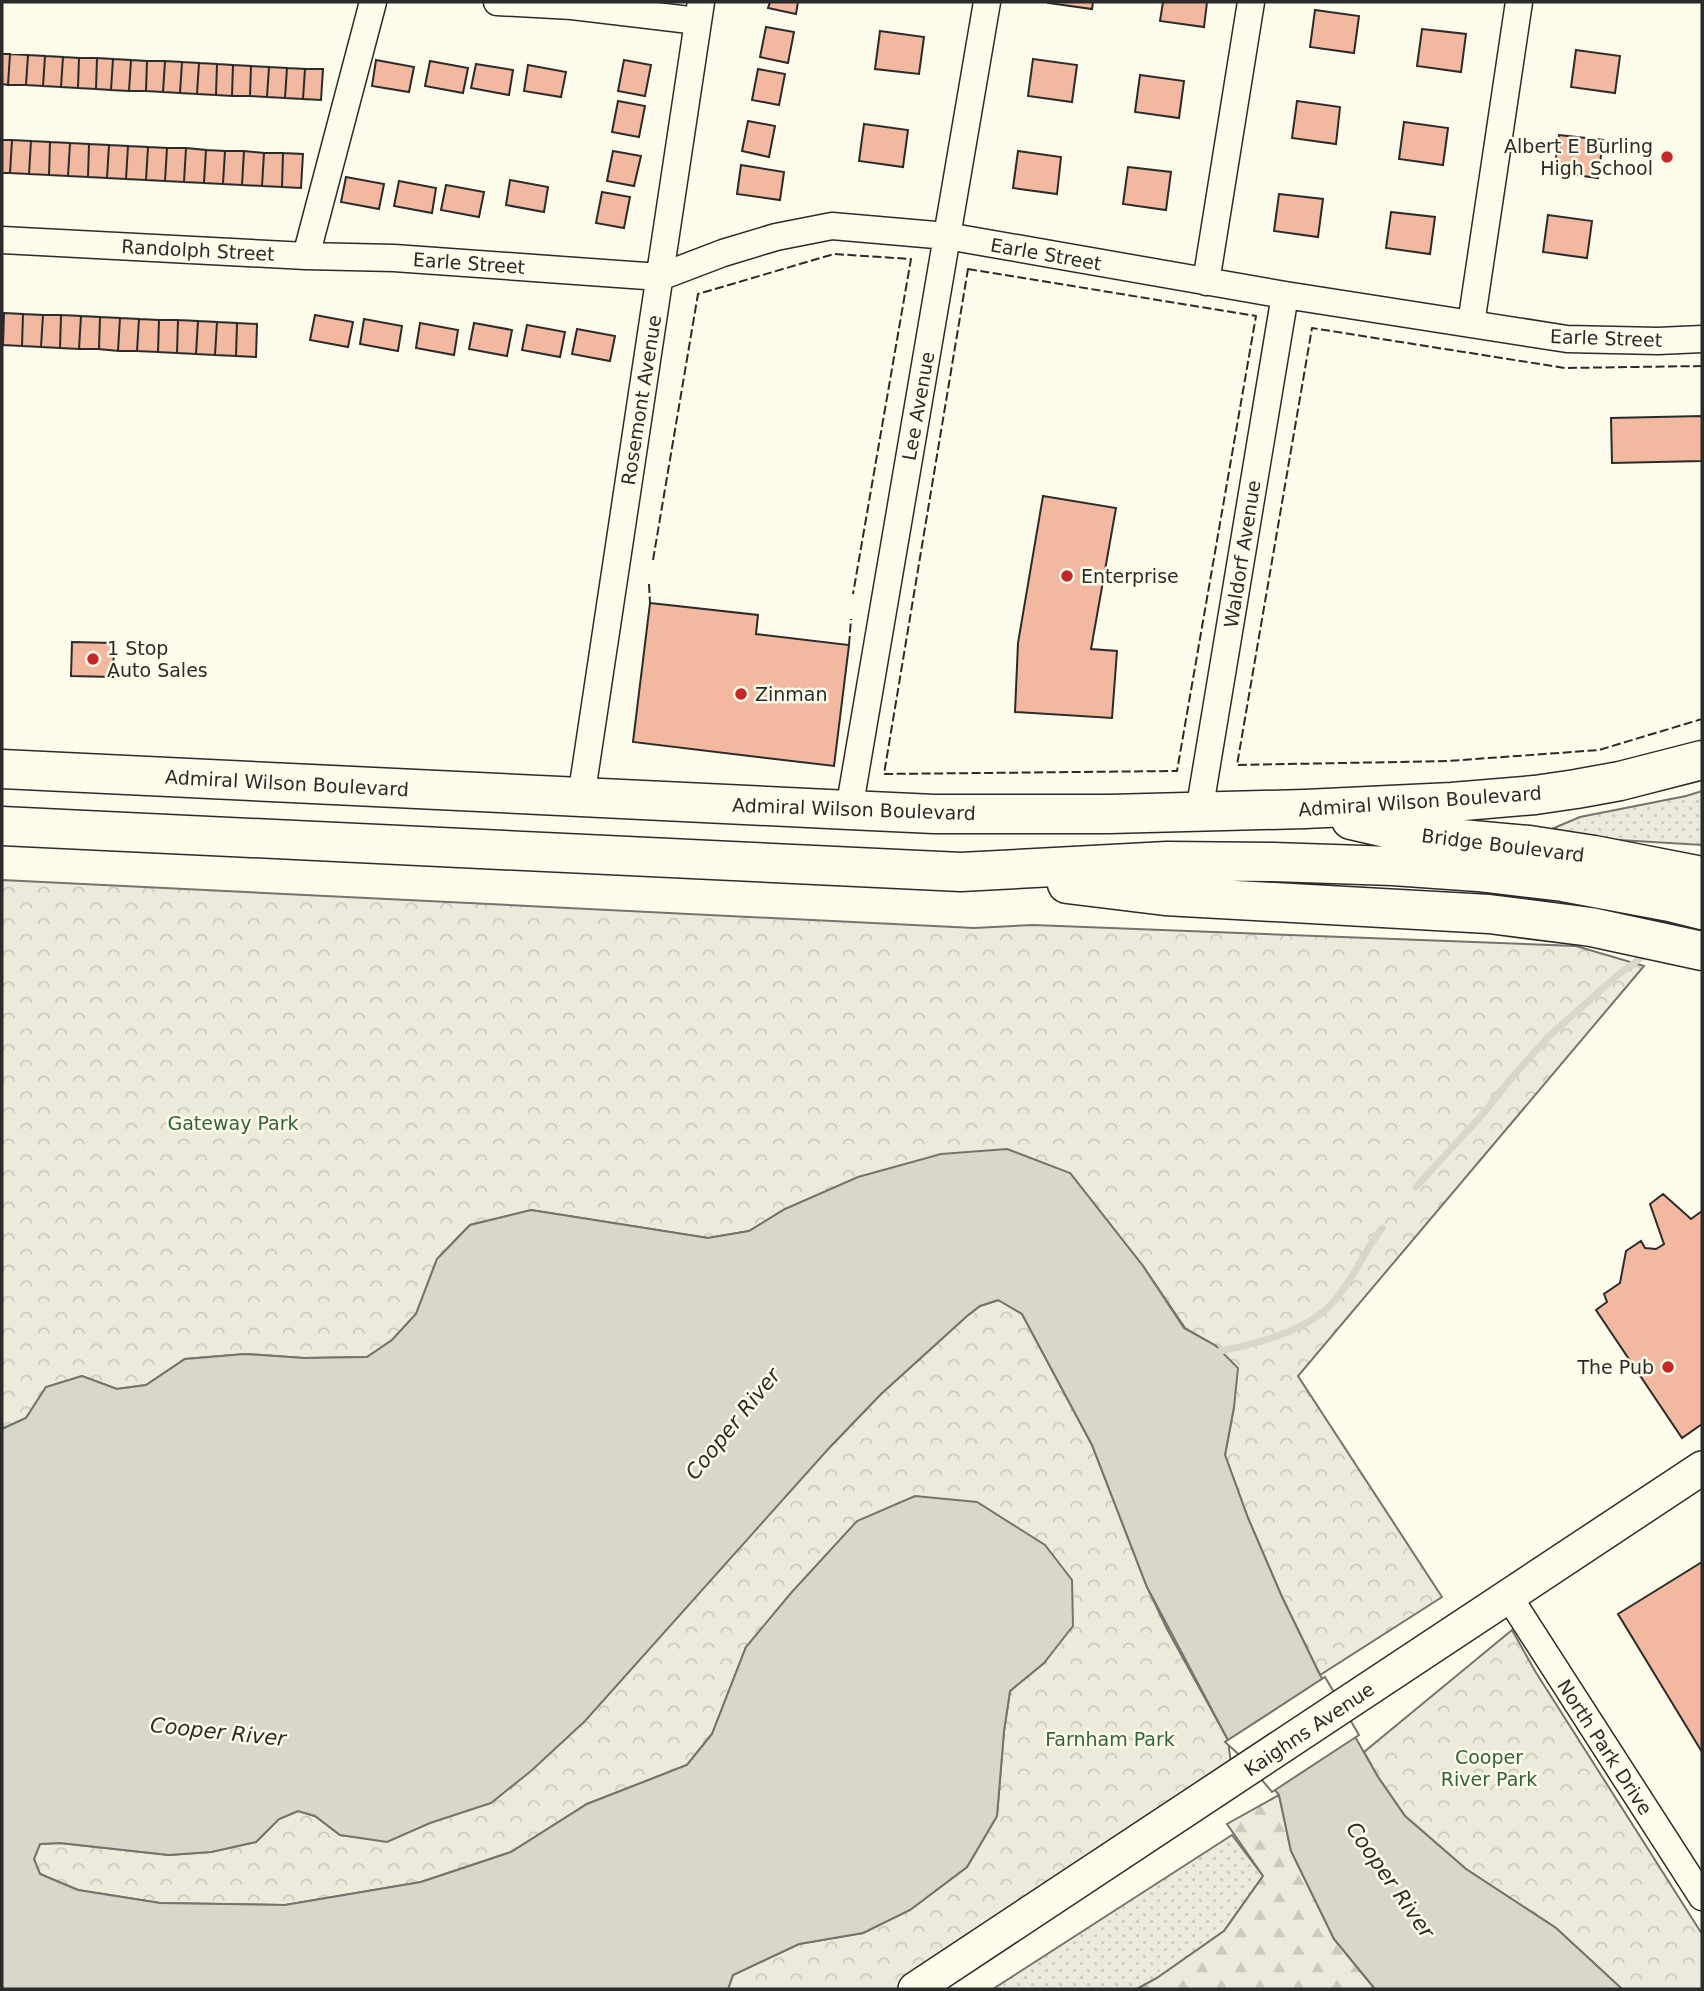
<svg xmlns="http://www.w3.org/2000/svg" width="1704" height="1991" viewBox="0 0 1704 1991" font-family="'DejaVu Sans',sans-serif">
<defs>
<pattern id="grass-dots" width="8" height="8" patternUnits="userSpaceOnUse" patternTransform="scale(1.75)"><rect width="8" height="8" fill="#ecebdb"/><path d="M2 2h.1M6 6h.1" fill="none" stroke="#cbcabc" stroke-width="1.8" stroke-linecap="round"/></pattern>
<pattern id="forest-firs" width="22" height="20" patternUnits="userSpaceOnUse" patternTransform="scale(1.75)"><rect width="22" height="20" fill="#ecebdb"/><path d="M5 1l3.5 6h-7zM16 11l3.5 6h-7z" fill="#cbcabc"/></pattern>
<pattern id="park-crowns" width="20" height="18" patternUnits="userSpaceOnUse" patternTransform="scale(1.75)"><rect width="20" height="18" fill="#ecebdb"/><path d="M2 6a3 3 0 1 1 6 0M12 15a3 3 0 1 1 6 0" fill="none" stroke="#cbcabc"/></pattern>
</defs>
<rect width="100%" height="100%" fill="#fdfbea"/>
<path fill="url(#grass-dots)" stroke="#74746e" stroke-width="2" d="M1702,791V845L1569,837L1554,828L1580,817L1686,796Z
M1232,1835L1263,1876L1224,1931L1157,1978L1137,1989H993Z"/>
<path fill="url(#forest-firs)" stroke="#74746e" stroke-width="2" d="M1279,1795L1291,1851L1334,1939L1375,1989H1137L1157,1978L1224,1931L1263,1876L1227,1824Z"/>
<path fill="url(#park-crowns)" stroke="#74746e" stroke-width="2" d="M2,880L974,928L1033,925L1576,946L1644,966L1298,1376L1442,1597L1320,1675L1282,1597L1248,1518L1225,1455L1234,1407L1216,1346L1185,1328L1143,1266L1070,1173L785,1209L749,1231L708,1238L531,1210L470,1225L437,1259L416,1314L392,1340L367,1357L304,1358L245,1354L185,1359L146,1385L117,1389L82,1376L46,1387L26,1418L2,1429Z
M999,1300L1022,1314L1092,1445L1147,1587L1167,1629L1228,1740L1233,1780L915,1989H728L733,1975L799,1944L863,1933L910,1910L967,1867L997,1816L1004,1731L1010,1691L1044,1663L746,1647L712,1734L687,1765L587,1804L511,1852L421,1882L285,1905L160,1903L78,1890L40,1874L34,1859L40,1844L60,1843L169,1855L211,1852L256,1842L279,1819L298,1811L315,1816L340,1835L387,1841L430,1823L830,1447L881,1394L967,1316L980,1306Z
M1512,1630L1535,1671L1702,1934V1989H1622L1556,1928L1466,1869L1405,1816L1378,1777L1364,1752Z"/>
<path fill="#d8d7c9" stroke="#74746e" stroke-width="2" d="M1007,1149L1070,1173L1143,1266L1184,1328L1216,1346L1238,1368L1234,1407L1225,1455L1248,1518L1282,1597L1320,1675L1378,1777L1405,1816L1466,1869L1556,1928L1622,1989H1375L1334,1939L1291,1851L1279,1795L1249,1758L1228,1740L1147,1587L1092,1445L1022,1314L998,1300L980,1306L967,1316L881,1394L830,1447L585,1721L531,1771L491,1803L430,1823L387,1842L340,1835L315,1816L298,1811L279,1819L256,1842L211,1852L169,1855L60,1843L40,1844L34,1859L40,1874L78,1890L160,1903L285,1905L421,1882L511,1852L587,1804L687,1765L712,1734L746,1647L791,1593L857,1521L915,1496L977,1502L1045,1545L1072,1580L1073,1626L1044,1663L1010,1691L1004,1731L997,1816L967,1867L910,1910L863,1933L799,1944L733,1975L728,1989H2V1429L26,1418L46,1387L82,1376L117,1389L146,1385L185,1359L245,1354L304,1358L367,1357L392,1340L416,1314L437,1259L470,1225L531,1210L708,1238L749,1231L785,1209L858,1177L941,1154Z"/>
<path fill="#fdfbea" stroke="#74746e" stroke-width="2" d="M1325,1677L1359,1735L1272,1792L1246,1761L1225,1742Z"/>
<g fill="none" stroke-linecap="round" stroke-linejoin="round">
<path stroke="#d8d7c9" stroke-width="7" d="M1416,1187L1482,1115L1509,1081L1548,1037L1619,974L1649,952
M1212,1353C1249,1345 1293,1336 1323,1312C1330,1307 1336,1299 1341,1292C1357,1272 1366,1248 1382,1228"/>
</g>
<path fill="#f2b8a0" stroke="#2b2b2b" stroke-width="2" d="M770,2H798L796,14L768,8Z
M1048,2H1093L1092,9L1048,3Z
M1163,2H1207L1204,27L1160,21Z
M1315,10L1359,16L1354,53L1310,47Z
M766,27L794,32L788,63L760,57Z
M1422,29L1466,34L1461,72L1417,66Z
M880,31L924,37L919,74L875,69Z
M1576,50L1620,56L1615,93L1571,87Z
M2,54H10L8,85L2,84Z
M10,54L28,55L26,85H8Z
M28,55L45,56L43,86L26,85Z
M45,56L63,57L61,87L43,86Z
M63,57L79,58L78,88L61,87Z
M79,58H97L96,89L78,88Z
M97,58L113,59L111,90L96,89Z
M113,59L131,60L129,91L111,90Z
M1033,59L1077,65L1072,102L1028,96Z
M131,60L147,61L146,91H129Z
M376,60L414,67L409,92L372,86Z
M624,60L651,65L645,96L618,91Z
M147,61H165L163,92L146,91Z
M165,61L182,62L180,93L163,92Z
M430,61L468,68L463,93L425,86Z
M182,62L199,63L197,94L180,93Z
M199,63L217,64L216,95L197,94Z
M217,64L233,65L232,96L216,95Z
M476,64L513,70L509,95L471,88Z
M233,65L251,66L250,96H232Z
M528,65L566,72L561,97L524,91Z
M251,66L269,67L267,97L250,96Z
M269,67L287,68L285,98L267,97Z
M287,68L305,69L303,99L285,98Z
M305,69H323L321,100L303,99Z
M758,69L785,74L779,105L752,100Z
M1140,75L1184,81L1179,118L1135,112Z
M618,101L645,106L639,137L612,132Z
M1297,101L1340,107L1336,144L1292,138Z
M748,121L775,126L769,157L742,151Z
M1404,122L1448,128L1443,165L1399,159Z
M864,124L908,130L903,167L859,161Z
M1559,135L1603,140L1598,178L1554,172Z
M2,140H12L10,173H2Z
M12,140L31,141L29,174L10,173Z
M31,141L50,142L49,175L29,174Z
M50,142L70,143L68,176L49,175Z
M70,143L89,144L88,177L68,176Z
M89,144L109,145L107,178L88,177Z
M109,145L128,146L126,179L107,178Z
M128,146L148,147L146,180L126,179Z
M148,147L167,148L165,181L146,180Z
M167,148H186L184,182L165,181Z
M186,148L206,150L204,183L184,182Z
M206,150L225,151L223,184L204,183Z
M225,151H244L242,185L223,184Z
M244,151L264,153L262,186L242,185Z
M613,151L641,156L634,186L607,181Z
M1018,151L1061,157L1057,194L1013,188Z
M264,153H283L282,187L262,186Z
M283,153L303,154L301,188L282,187Z
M741,165L784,172L780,200L737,194Z
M1128,167L1171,172L1166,210L1123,204Z
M346,177L384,184L379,209L341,202Z
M510,180L548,187L544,212L506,205Z
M399,181L436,188L432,213L394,206Z
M446,185L484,192L479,217L441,210Z
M602,192L630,197L624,228L596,223Z
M1279,194L1323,199L1318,237L1274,231Z
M1391,212L1435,217L1430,254L1386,248Z
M1548,215L1592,221L1587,258L1543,252Z
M4,313L23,314L22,346L3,345Z
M23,314L43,315L41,347L22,346Z
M43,315H61L60,348L41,347Z
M61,315L81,316L79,349L60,348Z
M315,315L353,322L348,347L310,340Z
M81,316L100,317L99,349H79Z
M100,317L120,318L118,351L99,349Z
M120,318L139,319L137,351H118Z
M139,319L159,320L158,352L137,351Z
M364,319L402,326L398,351L360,344Z
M159,320H178L177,353L158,352Z
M178,320L198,321L196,354L177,353Z
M198,321L217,322L215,355L196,354Z
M217,322L237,323L236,356L215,355Z
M237,323L257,324L256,357L236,356Z
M420,323L458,330L454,355L416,348Z
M474,323L512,330L507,356L469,349Z
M527,325L565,332L560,357L522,350Z
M577,329L615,336L610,361L572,354Z
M1702,416V461L1612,463L1611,418Z
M1043,496L1116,508L1091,649L1117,651L1112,718L1015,712L1018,643Z
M650,603L758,615L756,634L849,645L834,766L633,742Z
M72,642L114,643L113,677L71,676Z
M1663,1194L1691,1219L1702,1211V1424L1682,1438L1596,1310L1607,1302L1604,1294L1620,1283L1626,1251L1641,1241L1645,1248L1656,1249L1664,1244L1650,1204Z
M1702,1562V1752L1618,1614Z"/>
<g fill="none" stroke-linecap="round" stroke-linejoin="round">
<g stroke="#2b2b2b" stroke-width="29">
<path id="minor" d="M497,2L572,6L698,21
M2,240L306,256L394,258L660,277L723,253L776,237L832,226L947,236L1285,295L1567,339L1658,341L1702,339
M306,256L373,2
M1206,282L1251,2
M1471,324L1519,2
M581,798L701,2
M849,810L987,2
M1199,812L1285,295
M1509,1597L1702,1897"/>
</g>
<g stroke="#2b2b2b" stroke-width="36">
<path id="major" d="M915,1989L1702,1468"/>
</g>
<g stroke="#2b2b2b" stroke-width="41">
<path id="highway" d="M2,769L849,810L934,814H1109L1305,809L1452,802L1535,795L1576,789L1620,781L1702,760
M1351,820L1417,835L1529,845L1594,855L1702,876
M2,826L961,872L1167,861L1273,862L1393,866L1478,872L1563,882L1670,902L1702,910
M1067,884L1165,896L1489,914L1591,927L1702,951"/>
</g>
<use href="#minor" stroke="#fdfbea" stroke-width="26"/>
<use href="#major" stroke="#fdfbea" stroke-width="33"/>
<use href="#highway" stroke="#fdfbea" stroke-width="38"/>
<path stroke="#2b2b2b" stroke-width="2" stroke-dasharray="9 3.5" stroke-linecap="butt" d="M968,269L1256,316L1177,771L884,774Z
M1702,366L1565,368L1312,328L1237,765L1448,761L1599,750L1702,719
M653,560L698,294L834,254L911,259L853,594
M649,584L650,603
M849,645L851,619"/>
</g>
<g fill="#c62828" stroke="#fdfbea" stroke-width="2.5">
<circle cx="1667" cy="157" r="7"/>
<circle cx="1067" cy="576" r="7"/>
<circle cx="93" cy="659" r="7"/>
<circle cx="741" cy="694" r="7"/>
<circle cx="1668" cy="1367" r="7"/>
</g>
<g text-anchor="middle" stroke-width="5" stroke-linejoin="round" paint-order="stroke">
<g font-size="19" fill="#2b2b2b" stroke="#fdfbea" text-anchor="start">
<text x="1653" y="153" text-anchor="end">Albert E Burling<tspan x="1653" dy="22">High School</tspan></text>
<text x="1081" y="583">Enterprise</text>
<text x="107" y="655">1 Stop<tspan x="107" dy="22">Auto Sales</tspan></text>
<text x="755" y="701">Zinman</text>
<text x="1654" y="1374" text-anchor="end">The Pub</text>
</g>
<g font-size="19" fill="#2b2b2b" stroke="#fdfbea">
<text transform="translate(198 250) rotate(3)" y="7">Randolph Street</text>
<text transform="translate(1046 254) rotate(10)" y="7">Earle Street</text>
<text transform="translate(469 263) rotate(4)" y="7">Earle Street</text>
<text transform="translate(1606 338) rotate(2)" y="7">Earle Street</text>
<text transform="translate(641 400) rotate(-81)" y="7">Rosemont Avenue</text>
<text transform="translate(918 406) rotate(-80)" y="7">Lee Avenue</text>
<text transform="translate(1242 554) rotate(-81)" y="7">Waldorf Avenue</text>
<text transform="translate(287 783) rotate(3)" y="7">Admiral Wilson Boulevard</text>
<text transform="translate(1420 801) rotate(-4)" y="7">Admiral Wilson Boulevard</text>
<text transform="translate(854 809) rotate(2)" y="7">Admiral Wilson Boulevard</text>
<text transform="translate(1503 845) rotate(7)" y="7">Bridge Boulevard</text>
<text transform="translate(1309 1729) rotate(-34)" y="7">Kaighns Avenue</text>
<text transform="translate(1605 1747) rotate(57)" y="7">North Park Drive</text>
</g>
<g font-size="19" fill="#34623c" stroke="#fdfbea">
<text x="233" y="1130">Gateway Park</text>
<text x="1110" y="1746">Farnham Park</text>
<text x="1489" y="1764">Cooper<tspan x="1489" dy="22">River Park</tspan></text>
</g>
<g font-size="21" font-style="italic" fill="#2b2b2b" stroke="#fdfbea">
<text transform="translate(733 1424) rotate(-51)" y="7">Cooper River</text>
<text transform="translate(218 1732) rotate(6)" y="7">Cooper River</text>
<text transform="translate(1390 1880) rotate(55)" y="7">Cooper River</text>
</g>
</g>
<rect width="1704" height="1991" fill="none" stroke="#2b2b2b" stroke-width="7"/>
</svg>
